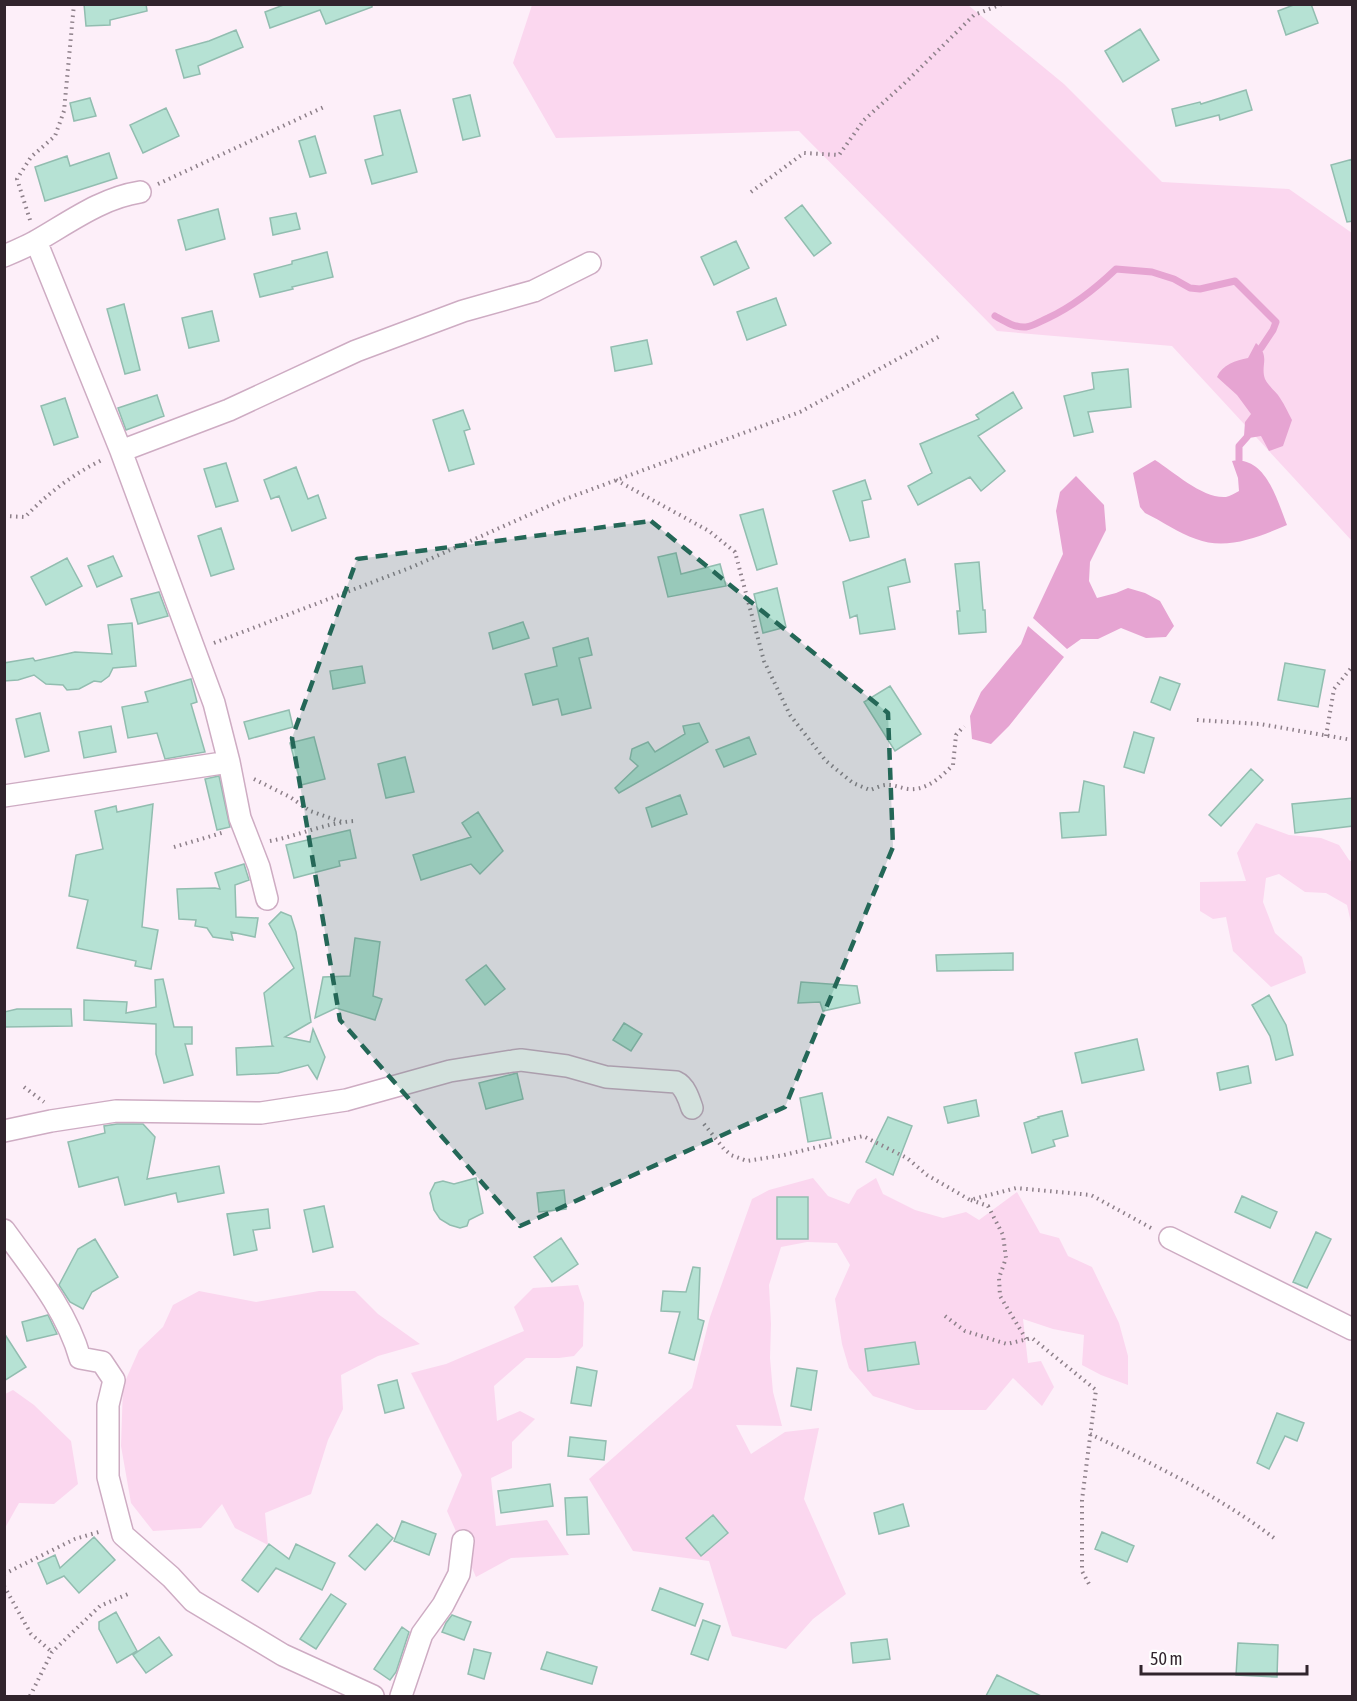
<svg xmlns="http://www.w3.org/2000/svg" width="1357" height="1701" viewBox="0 0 1357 1701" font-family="'Asap Condensed',sans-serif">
<rect width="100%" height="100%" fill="#fdeff9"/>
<path fill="#fbd7ef" d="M532,5H968L1064,84L1162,182L1289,189L1352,233V541L1172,346L997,331L799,131L556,138L513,63Z
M1256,823L1289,835L1321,838L1339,845L1349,860L1352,862V927L1347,905L1326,893L1305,892L1279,874L1266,878L1263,902L1275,933L1302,957L1306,973L1271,987L1233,951L1226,917L1213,919L1200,911V882L1246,881L1237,853Z
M813,1178L828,1196L849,1204L857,1190L876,1178L883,1194L915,1210L943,1218L966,1212L979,1220L1017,1192L1040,1233L1059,1238L1068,1256L1092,1267L1119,1323L1128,1356V1385L1101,1375L1082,1365L1084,1335L1053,1329L1023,1319L1028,1363L1041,1361L1054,1387L1042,1406L1013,1378L986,1410H916L873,1396L849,1368L842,1344L835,1299L850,1265L837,1243L807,1242L781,1247L769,1285L771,1324L770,1358L773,1392L782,1426L736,1425L751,1454L785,1432L819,1428L804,1499L846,1594L813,1619L786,1649L732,1636L709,1561L633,1551L589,1479L692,1388L710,1317L752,1199L769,1190Z
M578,1285L584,1303L583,1346L574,1356L559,1358H526L494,1386L497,1421L520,1411L535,1419L512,1442V1468L491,1478L496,1526L547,1520L569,1555L511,1558L476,1577L447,1511L462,1475L411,1373L446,1364L524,1331L514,1307L533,1288Z
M199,1291L256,1302L319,1291H355L378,1314L420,1344L378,1356L341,1375L343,1409L328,1440L311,1494L265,1513L268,1545L235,1528L222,1504L201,1528L153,1531L131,1503L121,1446L123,1386L139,1350L163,1327L173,1305Z
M13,1390L34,1405L71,1441L78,1484L54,1504L19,1503L5,1528V1394Z"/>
<path fill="#e6a4d2" d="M1256,343C1271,357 1260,365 1265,379C1269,387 1276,391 1280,398C1285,405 1288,413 1292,420L1283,446L1269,451L1261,436L1249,438L1244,436L1245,422L1251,414L1237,395L1217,377C1222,365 1236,360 1248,358Z
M1155,460C1174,472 1203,499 1226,497C1230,496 1235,493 1239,491L1238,478L1232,461C1266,456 1277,500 1287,525C1259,537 1226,551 1196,539C1178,533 1162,521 1145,513L1140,507L1133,473Z
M1076,476L1104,505L1106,530L1090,562L1089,581L1097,598L1116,593L1128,588L1145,593L1160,601L1174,626L1166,637L1146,638L1121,628L1098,639H1081L1067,649L1033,618L1063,554L1056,511L1060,492Z
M1028,626L1064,657L1009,726L991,744L972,739L970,716L981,692L1021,644Z"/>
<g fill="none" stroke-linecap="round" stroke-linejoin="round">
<path stroke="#e6a4d2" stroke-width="7" d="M995,316C1004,321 1015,328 1026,327C1033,326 1041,321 1048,318C1074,306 1095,289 1116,269L1152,272L1174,279L1190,288L1200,289L1235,281L1276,322L1273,330L1261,348
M1239,460V446L1247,437"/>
</g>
<path fill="#b6e2d4" stroke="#92bdb0" stroke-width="1.5" d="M84,4H146L147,11L110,20V25L86,26Z
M286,4H372V7L326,24L320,10L270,28L265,12Z
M1296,4H1311L1318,23L1286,35L1278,11Z
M1140,29L1159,60L1123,82L1105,51Z
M236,30L243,47L198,66L200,74L184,78L176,50L209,41Z
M1246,90L1252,110L1220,120L1219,115L1176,126L1172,109L1200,102L1201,104Z
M470,95L480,136L463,140L453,99Z
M90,98L96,116L74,121L70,103Z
M166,108L179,136L143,153L130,125Z
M400,110L417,172L372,184L365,160L383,155L374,116Z
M315,136L326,173L310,177L299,141Z
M109,153L117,178L45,201L35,167L67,156L70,166Z
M1353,159V221L1347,222L1331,165Z
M802,205L831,243L814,256L785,218Z
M218,209L225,239L186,250L178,220Z
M296,213L300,229L273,235L270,218Z
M736,241L749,268L714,285L701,257Z
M327,252L333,277L292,287L293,289L260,297L254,274L292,264V261Z
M776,298L786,325L747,340L737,312Z
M124,304L140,370L125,374L107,309Z
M212,311L219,341L189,348L182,318Z
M647,340L652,364L615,371L611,347Z
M1128,369L1131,407L1088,412L1093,432L1074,436L1064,396L1094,389L1092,373Z
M1013,392L1022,408L978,436L1005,471L981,491L970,477L918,505L908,486L932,473L920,444L979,419L976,415Z
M157,395L164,416L126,430L118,408Z
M65,398L78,437L54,445L41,406Z
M463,410L470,429L464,431L474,464L449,471L433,420Z
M226,463L238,501L216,507L204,469Z
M296,467L308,499L318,495L326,518L292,531L279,496L271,499L264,480Z
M865,480L871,499L862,501L869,537L850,541L833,491Z
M763,509L777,564L757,570L740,515Z
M221,528L234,569L211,576L198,536Z
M676,553L681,574L720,564L726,586L668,597L658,557Z
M113,556L122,576L97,587L88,566Z
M67,558L82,586L46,605L31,577Z
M905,559L910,582L888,587L895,629L860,634L857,615L850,618L843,582Z
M979,562L983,610H985L986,632L959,634L957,611H960L955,564Z
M777,588L786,627L763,633L754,594Z
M159,592L168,616L138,624L131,599Z
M523,622L529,638L493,649L489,633Z
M132,623L136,666L113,668L109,676L101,682L94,681L79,689L67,690L63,685L46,684L34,675L18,680L4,681V663L33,658L35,661L75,652L112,654L108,625Z
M588,638L592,655L579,658L591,708L562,715L558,699L533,705L525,674L557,666L553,648Z
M1285,663L1325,670L1318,707L1278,700Z
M362,666L365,683L333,689L330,671Z
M1160,677L1180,684L1170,710L1151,702Z
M191,679L197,702L191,704L205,752L165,759L157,733L128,738L122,707L148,702L145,692Z
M890,686L921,734L895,751L864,702Z
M289,710L293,727L249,739L244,722Z
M40,713L49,751L25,757L16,719Z
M699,723L708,742L619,793L615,788L638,766L630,759L632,749L648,742L655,752L685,734L683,726Z
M111,726L116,752L84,758L79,732Z
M1134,732L1154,738L1144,773L1124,767Z
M314,737L325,779L301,785L290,743Z
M749,737L756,754L724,767L716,750Z
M405,757L414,792L386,798L378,764Z
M1251,769L1263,780L1221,826L1209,815Z
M219,776L230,827L217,830L205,779Z
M1084,781L1104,786L1106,835L1062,838L1060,813L1079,812Z
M680,795L687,814L652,827L646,808Z
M1353,798V826L1295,833L1292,804Z
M153,804L142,927L158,930L151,969L135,966L136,961L77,948L88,900L69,896L76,855L103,849L95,811L116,806L117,812Z
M478,812L503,851L480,874L471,864L421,880L413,855L471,837L462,823Z
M350,830L356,858L339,861L340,866L294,878L286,845Z
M244,864L249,880L235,885L236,917L258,918L255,937L231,932L233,940L213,937L207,928L195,926L196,920L179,919L177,889L215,888L220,889L215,873Z
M281,912L291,916L296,932L311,1022L285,1037L310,1042L313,1029L325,1057L317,1079L308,1065L278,1073L237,1075L236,1048L273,1046L272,1045L264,993L294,968L269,924Z
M355,938L380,942L373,996L382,999L375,1020L336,1008L315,1018L323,977L350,976Z
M1013,953V970L937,971L936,955Z
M486,965L505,989L485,1005L466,980Z
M163,979L174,1027H192V1044H185L193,1075L164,1083L156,1054V1024L84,1020V1000L127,1002L126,1013L156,1007L155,980Z
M801,982L857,986L860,1003L823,1011L820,1002L798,1003Z
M1269,995L1286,1025L1293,1055L1276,1060L1270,1036L1252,1005Z
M17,1009H71L72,1026L4,1027V1012Z
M624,1023L642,1034L631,1051L613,1040Z
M1137,1039L1144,1070L1082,1083L1075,1053Z
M1248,1066L1251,1083L1220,1090L1217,1073Z
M517,1073L523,1099L486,1109L479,1083Z
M822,1093L831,1138L808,1142L800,1098Z
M976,1100L979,1116L948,1123L944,1107Z
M1062,1111L1068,1136L1053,1140L1055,1146L1032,1153L1024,1123L1039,1118L1038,1117Z
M888,1117L912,1126L893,1175L866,1162Z
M117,1124H143L155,1137L147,1179L219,1166L224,1193L178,1202L176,1193L125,1205L118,1177L79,1187L68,1142L105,1133L104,1126Z
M476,1178L483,1213L469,1220L467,1226L460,1228L450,1225L440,1219L434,1210L430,1193L435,1183L443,1181L454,1184Z
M564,1190L566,1209L539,1212L537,1193Z
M1242,1196L1277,1212L1270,1228L1235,1212Z
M777,1197H808V1239H777Z
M324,1206L333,1247L313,1252L304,1210Z
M268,1209L270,1228L253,1230L257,1250L234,1255L227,1214Z
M1316,1232L1331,1239L1307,1288L1293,1282Z
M561,1238L578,1264L552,1282L534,1257Z
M95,1239L118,1277L92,1292L83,1309L70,1302L59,1285L78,1249Z
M693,1267L700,1268L698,1319L704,1321L694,1360L669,1353L680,1312L661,1311L663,1291L686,1292Z
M48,1315L57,1334L27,1341L22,1322Z
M4,1333L26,1367L4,1381Z
M915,1342L919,1364L868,1371L865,1349Z
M577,1367L597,1371L591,1406L571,1403Z
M797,1368L817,1371L811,1410L791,1406Z
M397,1380L404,1408L385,1413L378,1385Z
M1277,1413L1304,1423L1297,1441L1285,1436L1269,1469L1257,1463Z
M570,1437L606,1441L604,1460L568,1456Z
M550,1484L553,1506L501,1513L498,1491Z
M587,1497L589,1534L567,1535L565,1498Z
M903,1504L909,1526L879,1534L874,1513Z
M713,1515L728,1533L701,1556L686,1538Z
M402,1521L436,1534L429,1555L394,1541Z
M377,1524L393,1538L365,1570L349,1556Z
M1102,1532L1134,1546L1127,1562L1095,1549Z
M94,1537L115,1560L79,1593L64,1576L47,1584L38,1563L55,1555L60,1568Z
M269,1544L289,1559L296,1544L335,1563L322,1590L276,1568L258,1592L242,1580Z
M660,1588L703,1604L695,1626L652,1610Z
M331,1594L346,1604L316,1649L300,1639Z
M116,1612L137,1651L117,1663L99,1629V1622Z
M452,1615L471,1622L464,1640L442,1632L446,1623Z
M703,1620L720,1626L708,1660L691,1654Z
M402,1627L409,1632L396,1672L390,1680L374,1669Z
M159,1637L172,1655L146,1673L133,1655Z
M887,1639L890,1659L853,1663L851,1643Z
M1238,1643L1278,1645L1277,1677L1236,1675Z
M474,1649L491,1653L484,1679L468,1674Z
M547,1652L597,1667L592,1684L541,1669Z
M997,1675L1041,1696H986Z"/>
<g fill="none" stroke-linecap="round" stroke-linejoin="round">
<g stroke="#ceacc3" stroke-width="24">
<path id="minor" d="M36,241L121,451L214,703L229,762L240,818L259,867L267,899
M4,256C16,251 28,246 38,240C71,221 102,198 140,192
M121,451L229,410L356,351L463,311L534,291L590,263
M4,796L229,762
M4,1131L51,1121L116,1111L261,1113L346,1100L450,1071L513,1061L521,1060L567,1066L606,1077L676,1082C685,1086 689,1099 692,1108
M4,1230C33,1270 67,1311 80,1358L102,1362L114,1380L108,1405V1477L123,1535L171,1577L193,1601L283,1655L373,1696
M1170,1238L1352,1329
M401,1696L422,1634L443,1605L459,1574L463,1541"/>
</g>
<path stroke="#8e808a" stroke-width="4" stroke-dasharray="1.5 4.5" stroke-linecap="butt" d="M158,184L326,106
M751,192L804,153L839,155L864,120L907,81L974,15L1002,4
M30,220L17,179L31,157L55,136L64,111L74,4
M616,480L709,531L735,552L764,661L790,715L826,761L853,783L870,790C876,788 883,784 889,785C895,785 901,788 908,789C926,791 941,777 953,765L956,735L964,726
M4,516L25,517C47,494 73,474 102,460
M214,643L412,567L560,501L800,412L940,336
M1197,720L1260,724L1352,740
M1326,736L1334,689L1352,667
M254,779L290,797L310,811L342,822
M270,841C298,836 325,823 354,821
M174,847L225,832
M24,1087L44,1102
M704,1124L724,1149L731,1155L747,1161L784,1155L863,1136L907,1158L927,1175L970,1200L1016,1188L1091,1195L1153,1229
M971,1200L988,1206L1003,1235L1006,1258L999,1278L1000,1296L1026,1339
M945,1316L965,1331L1007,1344L1032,1338L1096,1390L1082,1500V1571L1089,1584
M1090,1434C1152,1463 1220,1497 1274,1538
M4,1574L75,1539L102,1531
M4,1586L31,1634L52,1652
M30,1696L52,1652L100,1606L128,1594"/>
<use href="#minor" stroke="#fff" stroke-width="21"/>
</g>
<path fill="#246757" fill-opacity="0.2" stroke="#246757" stroke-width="4.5" stroke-dasharray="12 8" stroke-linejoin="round" d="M651,521L888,713L893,847L785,1107L520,1226L340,1020L292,738L357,559Z"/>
<rect width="1357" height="1701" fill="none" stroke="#31242d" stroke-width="12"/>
<path d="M1141 1665v9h166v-9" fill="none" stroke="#31242d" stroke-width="3"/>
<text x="1150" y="1665" font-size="18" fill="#31242d" stroke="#ffffff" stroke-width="4.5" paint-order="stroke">50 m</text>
</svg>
